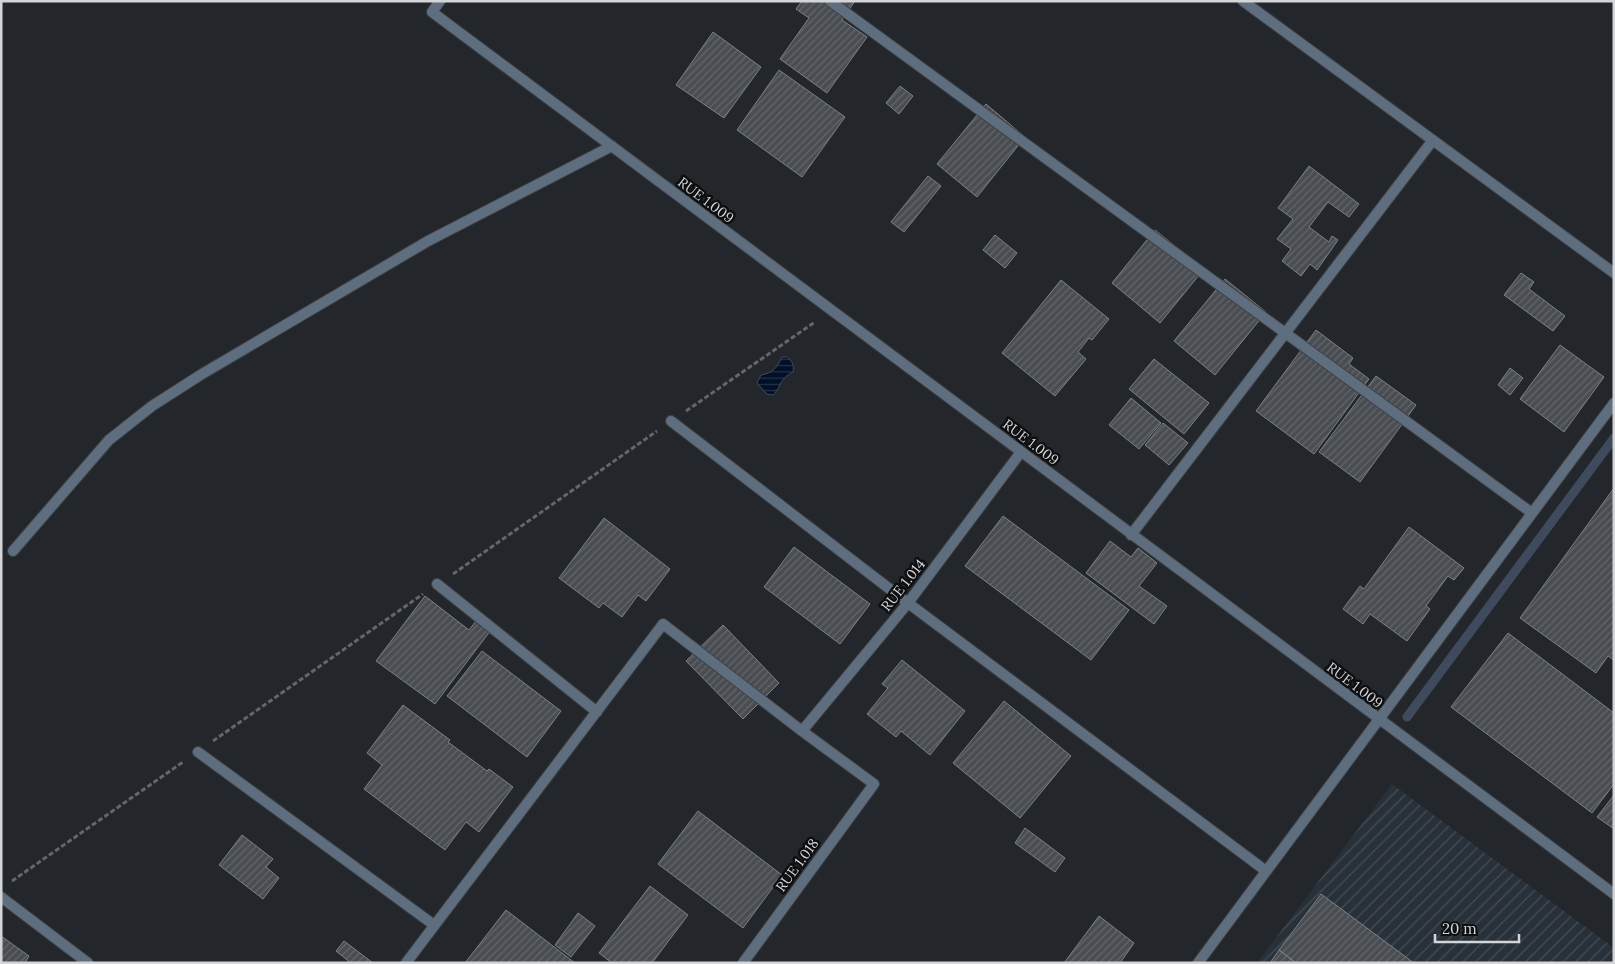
<svg xmlns="http://www.w3.org/2000/svg" width="1615" height="964" viewBox="0 0 1615 964" font-family="Lora,serif">
<defs>
<pattern id="industrial-furrows" width="10" height="10" patternUnits="userSpaceOnUse" patternTransform="scale(1.25)"><rect width="10" height="10" fill="#283039"/><path d="M-1 1l2-2M0 10L10 0M9 11l2-2" fill="none" stroke="#464d55"/></pattern>
<pattern id="water-rules" width="6" height="5" patternUnits="userSpaceOnUse" patternTransform="scale(1.25)"><rect width="6" height="5" fill="#001027"/><path d="M0 2.5h6" fill="none" stroke="#243246"/></pattern>
<pattern id="building-hatch" width="6" height="6" patternUnits="userSpaceOnUse" patternTransform="scale(1.25)"><rect width="6" height="6" fill="#494d52"/><path d="M-1 1l2-2M0 6l6-6M5 7l2-2" fill="none" stroke="#62666a"/></pattern>
</defs>
<rect width="100%" height="100%" fill="#23262b"/>
<path fill="url(#industrial-furrows)" d="M1392,784L1614,948V963H1257Z"/>
<path fill="url(#water-rules)" stroke="#3f4b5c" d="M782,357H787C793,362 794,365 793,372C778,380 782,386 773,395L767,394L757,383L761,375C773,373 777,368 782,357Z"/>
<g fill="none" stroke-linecap="round" stroke-linejoin="round">
<path stroke="#3f4b5c" stroke-width="9" d="M1407,717L1614,438"/>
</g>
<path fill="url(#building-hatch)" stroke="#7c8186" d="M802,1H855L842,20L867,37L827,93L780,59L809,18L796,9Z
M713,32L761,67L724,118L676,85Z
M779,70L845,117L802,177L737,130Z
M900,86L913,96L899,114L886,103Z
M986,104L1025,137L977,197L937,164Z
M1309,166L1359,204L1349,217L1328,202L1309,227L1329,242L1332,236L1338,240L1317,270L1310,264L1301,276L1282,261L1291,249L1277,239L1293,219L1278,208Z
M928,176L941,186L904,232L891,222Z
M1155,230L1204,269L1160,323L1112,283Z
M995,235L1017,253L1005,268L983,250Z
M1521,273L1534,282L1529,289L1565,316L1553,331L1504,295Z
M1225,279L1266,312L1215,375L1174,341Z
M1061,280L1109,319L1092,340L1089,338L1078,352L1086,359L1055,396L1002,353Z
M1316,330L1353,358L1349,364L1369,379L1314,454L1256,411Z
M1560,345L1604,377L1564,432L1520,399Z
M1154,359L1209,403L1184,434L1129,389Z
M1510,368L1523,378L1510,395L1498,385Z
M1376,376L1416,405L1360,482L1319,452Z
M1131,398L1161,423L1139,449L1109,425Z
M1163,423L1188,443L1169,465L1145,445Z
M1614,488V660L1608,656L1596,673L1520,618Z
M1003,516L1129,610L1091,660L965,566Z
M604,518L670,569L646,601L638,595L622,617L603,603L599,608L559,578Z
M1409,527L1464,568L1454,580L1448,576L1426,606L1430,609L1407,641L1370,614L1363,624L1343,609L1360,586L1364,589Z
M1110,541L1131,557L1138,548L1157,563L1139,586L1167,606L1154,624L1086,573Z
M794,547L870,604L840,644L764,587Z
M425,596L469,630L480,616L494,626L435,704L376,661Z
M723,625L779,683L743,719L686,661Z
M1508,633L1614,713V784L1592,813L1451,707Z
M482,651L561,711L527,757L447,696Z
M902,660L965,711L930,755L901,731L896,737L867,714L888,688L882,684Z
M1004,701L1071,756L1020,818L953,763Z
M403,705L450,740L448,742L487,771L489,769L513,787L479,832L466,822L445,850L364,789L382,765L367,753Z
M1614,795V829L1597,817Z
M698,811L782,875L743,928L658,864Z
M1025,828L1065,858L1055,872L1015,843Z
M242,835L273,859L266,867L279,878L263,899L219,865Z
M650,886L688,915L652,963H612L599,953Z
M1321,894L1414,963H1296L1279,950Z
M506,910L575,963H465Z
M578,913L595,926L571,957L555,945Z
M1099,916L1134,943L1120,963H1064Z
M1,936L29,956L25,963H1Z
M344,941L373,963H351L336,951Z
M1279,950L1296,963H1270Z"/>
<g fill="none" stroke-linecap="round" stroke-linejoin="round">
<g stroke="#3f4247" stroke-width="12">
<path id="street" d="M440,1L432,12L1614,894
M830,1L1532,513
M1243,1L1614,273
M671,421L908,603L1266,871
M1131,535L1433,140
M13,551L109,440L152,406L202,374L428,241L612,146
M437,584L597,712
M802,731L908,603L1021,452
M198,752L434,925
M1,897L88,963
M406,963L663,624L802,731L874,784L743,963
M1198,963L1614,403"/>
</g>
<path stroke="#63666a" stroke-width="3" stroke-dasharray="5 2.5" stroke-linecap="butt" d="M686,411L815,322
M453,574L657,431
M213,741L423,594
M12,881L183,762"/>
<use href="#street" stroke="#5f6e7e" stroke-width="10"/>
</g>
<g text-anchor="middle" stroke-width="5" stroke-linejoin="round" paint-order="stroke">
<g font-size="14" fill="#d3d5d8" stroke="#0e0f11">
<text transform="translate(706 200) rotate(37)" y="5">RUE 1.009</text>
<text transform="translate(1031 442) rotate(37)" y="5">RUE 1.009</text>
<text transform="translate(903 585) rotate(-52)" y="5">RUE 1.014</text>
<text transform="translate(1355 685) rotate(37)" y="5">RUE 1.009</text>
<text transform="translate(797 865) rotate(-54)" y="5">RUE 1.018</text>
</g>
</g>
<rect width="1615" height="964" fill="none" stroke="#d3d5d8" stroke-width="5"/>
<path d="M1435 934v8h84v-8" fill="none" stroke="#d3d5d8" stroke-width="2.5"/>
<text x="1442" y="934" font-size="15" fill="#d3d5d8" stroke="#0e0f11" stroke-width="4" paint-order="stroke">20 m</text>
</svg>
